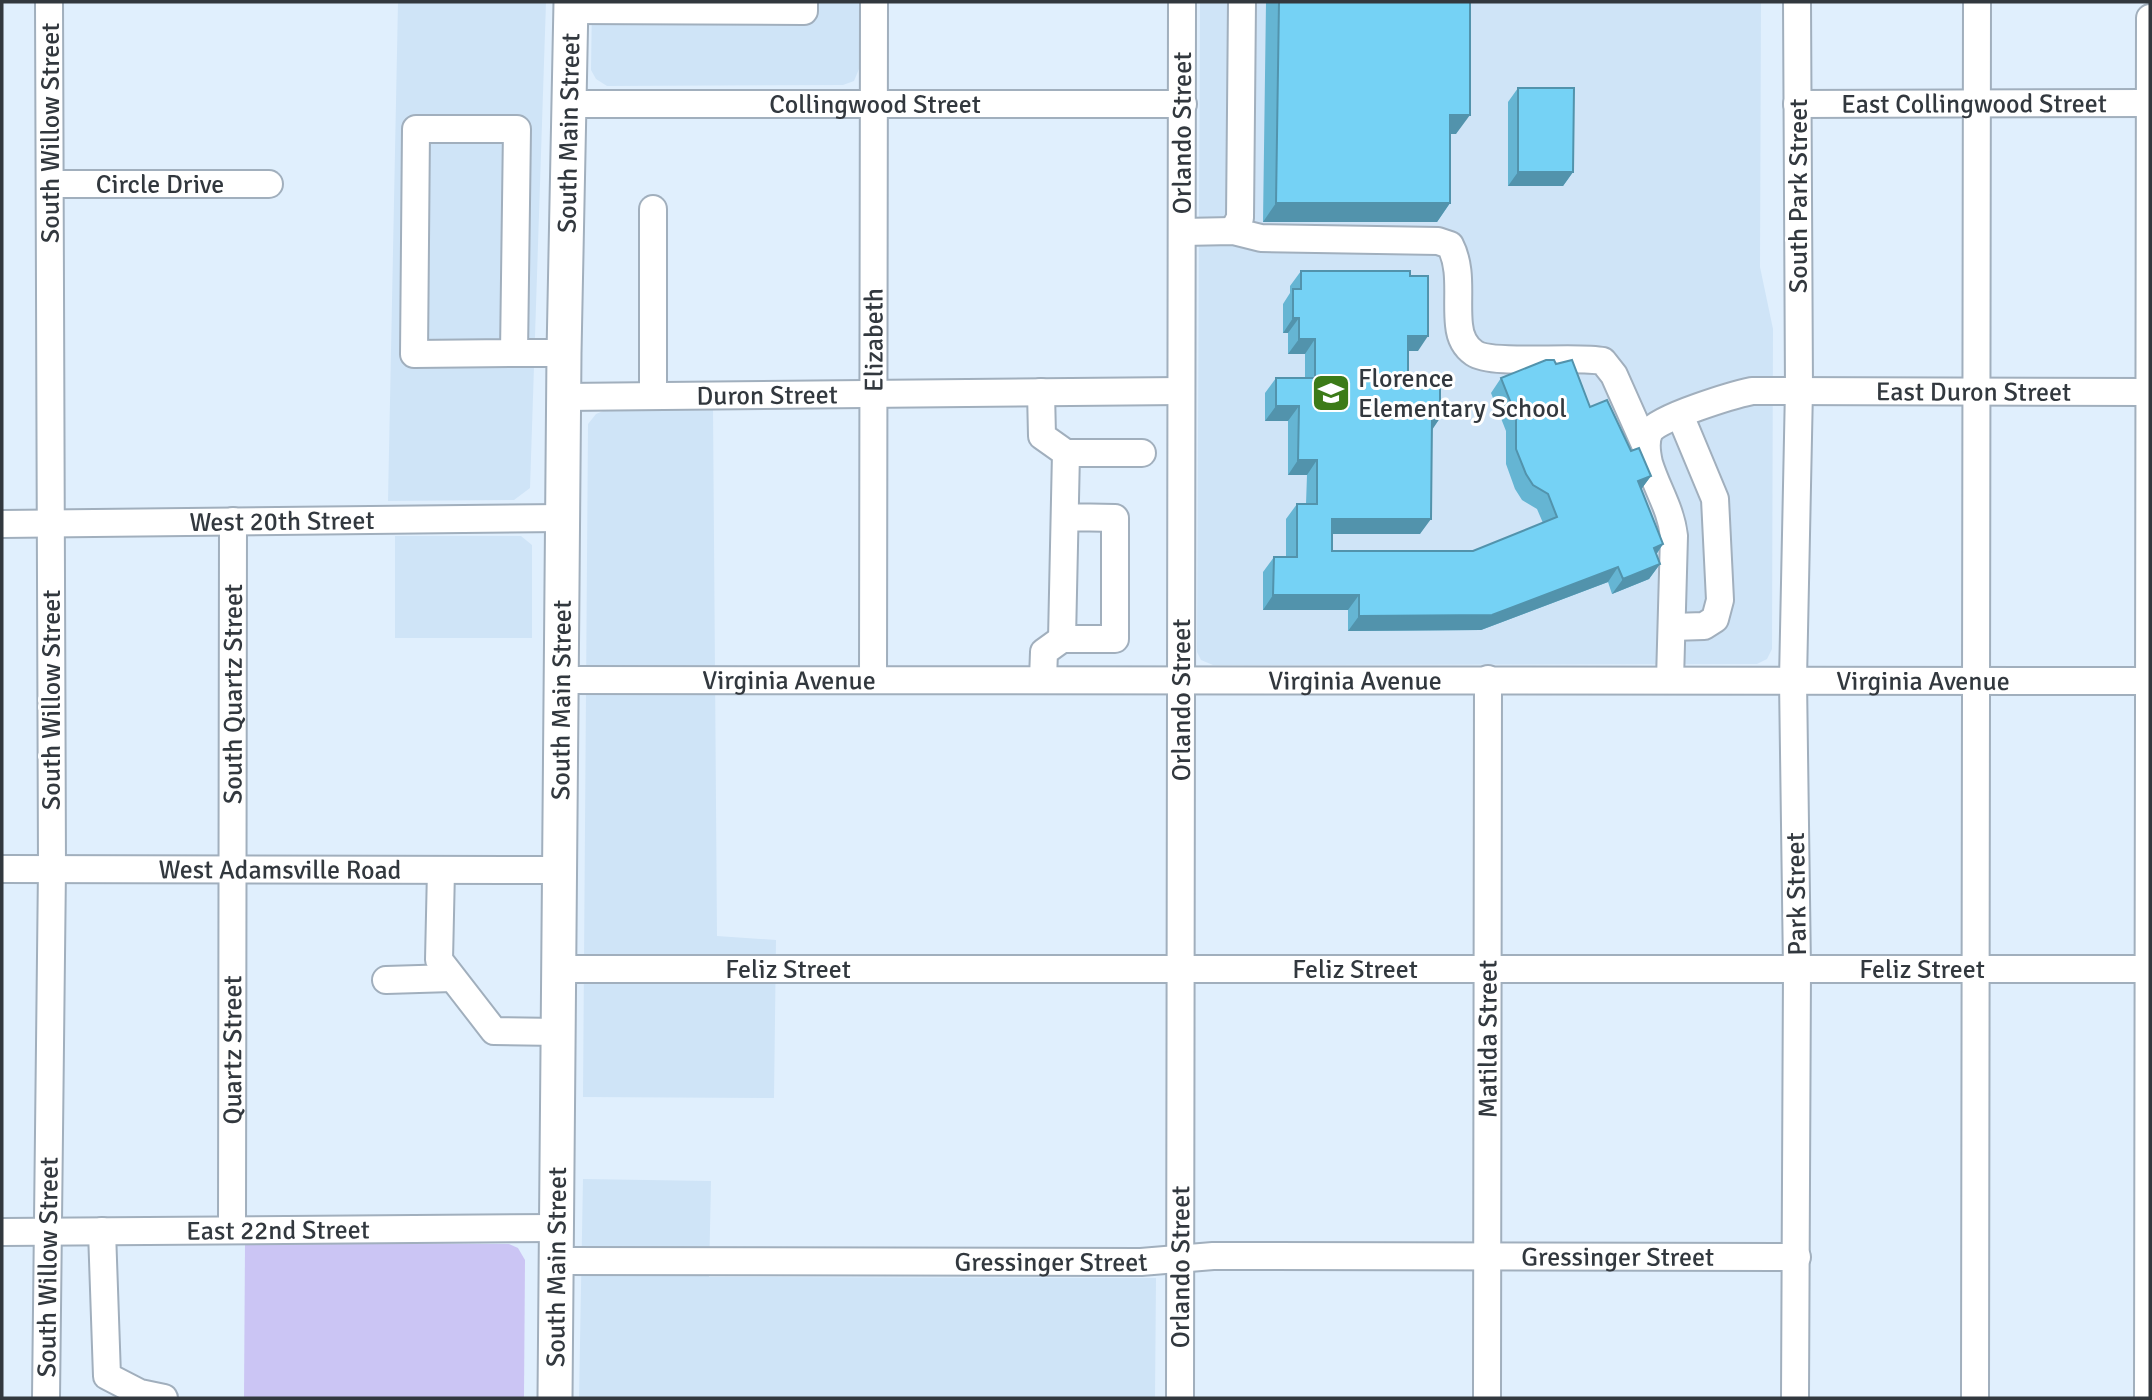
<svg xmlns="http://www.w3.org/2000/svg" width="2152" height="1400" viewBox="0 0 2152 1400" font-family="Signika,sans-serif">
<rect width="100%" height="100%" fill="#e0effd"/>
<path fill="#cfe4f7" d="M398,2H546L530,488L514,500L388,501Z
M592,2H859V69L854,81L843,85L607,86L596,79L591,70Z
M1200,2H1761L1760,267L1773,329L1772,649L1767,659L1757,664L1213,665L1201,660L1197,652Z
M713,407L717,936L776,940L774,1098L583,1097L588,424L596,414L608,409Z
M395,536H521L532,545V638H395Z
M583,1179L711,1181L709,1277L1156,1278L1155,1398H579Z"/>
<path fill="#cbc5f4" d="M245,1243L509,1244L518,1248L525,1260L524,1398H244Z"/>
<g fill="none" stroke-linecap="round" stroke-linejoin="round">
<g stroke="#a1afbd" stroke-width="30">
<g id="minor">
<path d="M571,10L804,11V2"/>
<path id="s1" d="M569,104H1183"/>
<path id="s2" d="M1797,104L2150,103"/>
<path id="s3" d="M50,184H269"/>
<path d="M1233,231L1240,218L1242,2"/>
<path d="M1182,232L1233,231L1261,238L1438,241L1450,245C1463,270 1456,298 1459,325C1460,336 1464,346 1474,353C1493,366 1574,355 1603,361L1614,375L1646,447"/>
<path d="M514,353L414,354L416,129H517L514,353H564"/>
<path d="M1041,392L1042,436L1066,453L1062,639H1115V518L1065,517"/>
<path d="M653,396V209"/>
<path id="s4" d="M564,397L1181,391"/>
<path d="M1066,453H1142"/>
<path id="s5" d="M2,524L563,518"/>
<path d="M1672,627L1704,626L1715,619L1720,600L1715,499L1680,415"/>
<path d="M1043,679L1044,652L1062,639"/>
<path id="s6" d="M561,680L2150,681"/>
<path id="s7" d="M873,680L874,2"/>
<path id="s8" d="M1670,680L1674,536C1671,509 1657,489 1649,463C1647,454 1645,440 1650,431C1660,417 1733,395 1752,391L2150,392"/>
<path id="s9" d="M2,869L560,870"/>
<path d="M441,870L439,960L494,1031L558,1032"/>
<path id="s10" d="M559,969H2150"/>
<path d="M386,980L452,978"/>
<path id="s11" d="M232,1230L233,521"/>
<path d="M102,1231L107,1376L140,1393L164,1398"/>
<path id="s12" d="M2,1232L557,1228"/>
<path id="s13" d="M556,1261L1141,1262L1213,1256L1797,1257"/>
<path id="s14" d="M46,1398L52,868L49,2"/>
<path id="s15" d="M1180,1398L1182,2"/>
<path id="s16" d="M1487,1398L1488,679"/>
<path d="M1795,1398L1797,969L1793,680L1799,389L1797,2"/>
<path d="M1975,1398L1977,2"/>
<path d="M2148,1398L2150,18"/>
</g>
</g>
<g stroke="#a1afbd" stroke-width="37">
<g id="major">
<path id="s17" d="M555,1398L564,353L571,2"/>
</g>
</g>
<use href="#minor" stroke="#fff" stroke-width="26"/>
<use href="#major" stroke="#fff" stroke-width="33"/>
</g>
<path fill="#65b5d3" d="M1266,2H1470L1456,134H1450V203L1437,222H1263Z
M1518,88L1573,172L1563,186H1508V102Z
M1301,271L1418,351H1408V378L1440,418L1431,430L1420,534H1332V551H1473L1543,523L1537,509L1522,500L1515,489L1506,464V431L1491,393L1501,378L1556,364L1590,407L1631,451L1651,476L1641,489L1663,544L1656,555L1660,564L1649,579L1612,594L1608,582L1481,630L1348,631V610H1263V572L1274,557H1286V519L1297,504H1306L1307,475H1288V421H1265V393L1276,378H1305V354H1288V333H1283V304L1290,293V286Z"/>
<path fill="#5293ac" d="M1450,115H1470L1456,134H1437Z
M1518,172H1573L1563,186H1508Z
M1276,203H1450L1437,222H1263Z
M1293,318H1299L1288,333H1283Z
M1408,336H1428L1418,351H1397Z
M1299,339H1315L1305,354H1288Z
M1276,406H1299L1288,421H1265Z
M1432,418H1440L1430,433Z
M1298,460H1317L1307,475H1288Z
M1651,476L1640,491L1638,481Z
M1332,519H1431L1420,534H1321Z
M1663,544L1653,559L1654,548Z
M1660,564L1649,579L1612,594L1623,579Z
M1618,567L1608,582L1481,630L1348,631L1359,616Z
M1273,595H1359L1348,610H1263Z"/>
<path fill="#75d2f5" stroke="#5293ac" stroke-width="2" d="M1279,2H1470V115H1450V203H1276Z
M1518,88H1574L1573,172H1518Z
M1301,271H1410V276H1428V336H1408V378H1440V418H1432L1431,519H1332V551H1473L1557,517L1548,494L1533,485L1526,474L1516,449V416L1501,378L1546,360H1554L1556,364L1572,360L1590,407L1607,400L1631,451L1639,448L1651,476L1638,481L1663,544L1654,548L1660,564L1623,579L1618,567L1492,615L1359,616V595H1273L1274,557H1297V504H1317V460H1298L1299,406H1276V378H1315V339H1299V318H1293V289H1301Z"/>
<defs>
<g id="school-square" transform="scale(2.0125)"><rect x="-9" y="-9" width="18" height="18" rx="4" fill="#3c7b18" stroke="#fff"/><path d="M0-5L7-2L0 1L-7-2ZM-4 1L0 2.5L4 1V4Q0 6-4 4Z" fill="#fff"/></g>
</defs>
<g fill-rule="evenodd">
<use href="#school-square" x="1331" y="393"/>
</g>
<g text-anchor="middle" stroke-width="6" stroke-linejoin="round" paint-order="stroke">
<g font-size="26" fill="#32383e" stroke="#fff">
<text dy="9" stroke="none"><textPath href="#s2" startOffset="177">East Collingwood Street</textPath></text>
<text dy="9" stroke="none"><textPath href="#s1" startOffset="306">Collingwood Street</textPath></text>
<text transform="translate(50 133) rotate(-90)" y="9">South Willow Street</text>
<text dy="9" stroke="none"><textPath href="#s17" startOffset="1265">South Main Street</textPath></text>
<text dy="9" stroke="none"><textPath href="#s15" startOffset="1265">Orlando Street</textPath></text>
<text dy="9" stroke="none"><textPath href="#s3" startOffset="110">Circle Drive</textPath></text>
<text transform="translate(1798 196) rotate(-90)" y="9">South Park Street</text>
<text dy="9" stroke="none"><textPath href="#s7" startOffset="340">Elizabeth</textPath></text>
<text dy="9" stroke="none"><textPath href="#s8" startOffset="586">East Duron Street</textPath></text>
<text dy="9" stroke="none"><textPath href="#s4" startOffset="203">Duron Street</textPath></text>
<text dy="9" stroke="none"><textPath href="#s5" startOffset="280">West 20th Street</textPath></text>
<text dy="9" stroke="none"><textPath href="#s6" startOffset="794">Virginia Avenue</textPath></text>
<text dy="9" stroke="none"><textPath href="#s6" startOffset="228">Virginia Avenue</textPath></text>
<text dy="9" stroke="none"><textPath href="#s6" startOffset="1362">Virginia Avenue</textPath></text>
<text dy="9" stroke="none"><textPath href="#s11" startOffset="536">South Quartz Street</textPath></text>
<text transform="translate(51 700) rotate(-90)" y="9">South Willow Street</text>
<text dy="9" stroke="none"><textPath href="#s17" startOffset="698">South Main Street</textPath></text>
<text dy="9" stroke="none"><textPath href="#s15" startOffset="698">Orlando Street</textPath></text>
<text dy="9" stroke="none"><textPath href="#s9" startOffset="278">West Adamsville Road</textPath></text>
<text transform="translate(1796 894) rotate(-91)" y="9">Park Street</text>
<text dy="9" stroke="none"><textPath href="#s10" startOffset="229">Feliz Street</textPath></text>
<text dy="9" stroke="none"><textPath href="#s10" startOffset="796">Feliz Street</textPath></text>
<text dy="9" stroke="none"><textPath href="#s10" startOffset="1363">Feliz Street</textPath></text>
<text dy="9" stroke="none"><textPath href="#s16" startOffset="359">Matilda Street</textPath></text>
<text dy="9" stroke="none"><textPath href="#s11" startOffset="180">Quartz Street</textPath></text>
<text dy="9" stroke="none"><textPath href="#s12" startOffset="276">East 22nd Street</textPath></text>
<text dy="9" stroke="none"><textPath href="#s13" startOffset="1062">Gressinger Street</textPath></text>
<text dy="9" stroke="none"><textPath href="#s13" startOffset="495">Gressinger Street</textPath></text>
<text dy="9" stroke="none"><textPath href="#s14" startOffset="131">South Willow Street</textPath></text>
<text dy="9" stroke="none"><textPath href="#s17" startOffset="131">South Main Street</textPath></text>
<text dy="9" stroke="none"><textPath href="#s15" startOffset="131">Orlando Street</textPath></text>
</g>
<g font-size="26" fill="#32383e" stroke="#fff" text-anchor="start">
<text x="1358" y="387">Florence<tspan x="1358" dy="30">Elementary School</tspan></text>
</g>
</g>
<rect width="2152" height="1400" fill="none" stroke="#32383e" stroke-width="7"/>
</svg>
